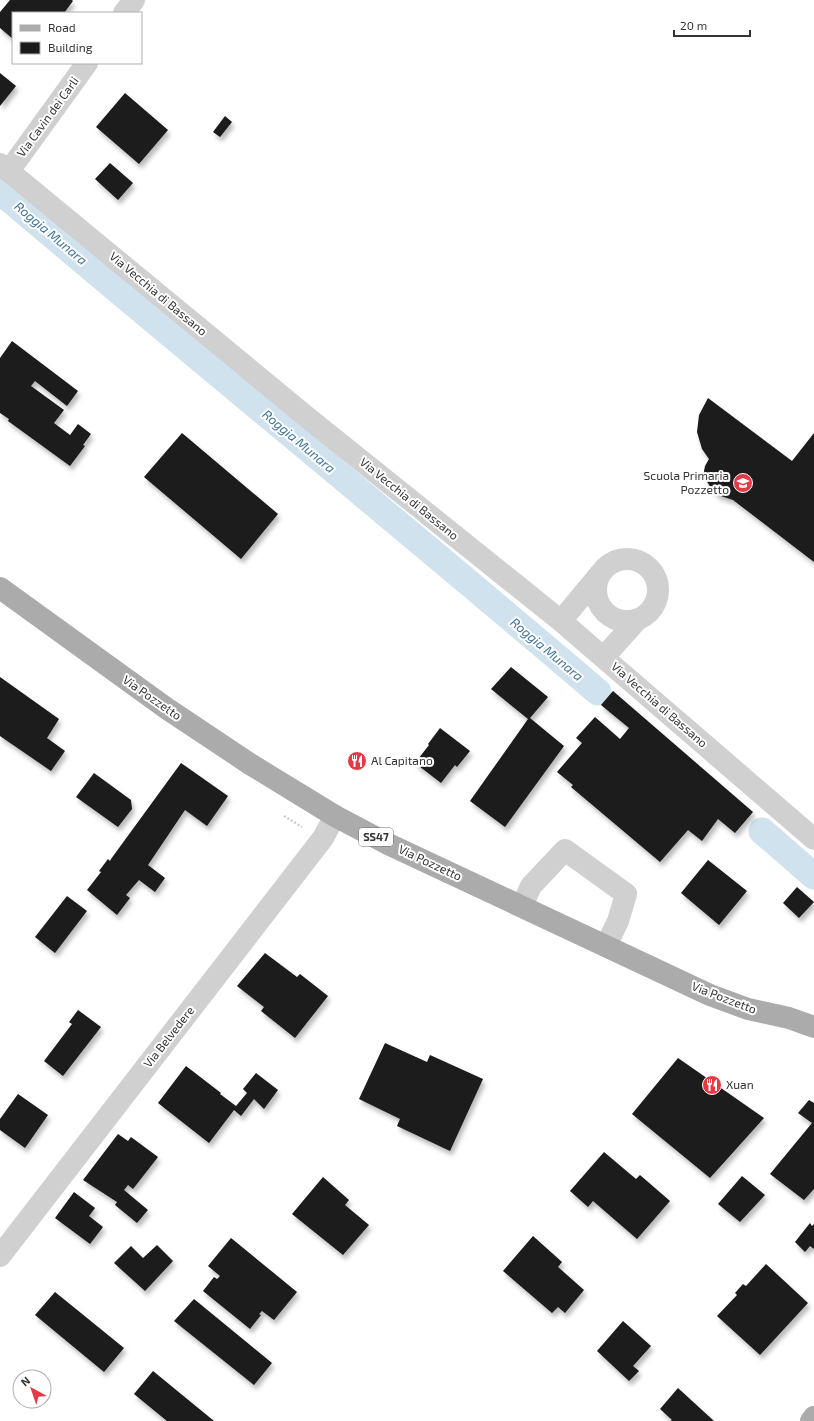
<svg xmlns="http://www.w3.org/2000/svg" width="814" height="1421" viewBox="0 0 814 1421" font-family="'Exo 2',sans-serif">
<defs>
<filter id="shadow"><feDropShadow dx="2.5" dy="4.5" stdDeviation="2" flood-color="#0004"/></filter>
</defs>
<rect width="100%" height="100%" fill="#fff"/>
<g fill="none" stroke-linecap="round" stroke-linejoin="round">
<path stroke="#cfe2ee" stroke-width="27" d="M0,191C198,359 400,523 598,692
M762,831L814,876"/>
</g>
<path fill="#1a1a1a" filter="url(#shadow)" d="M10,0H72L73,1L64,13H13V39L0,28V12Z
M0,73L16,86L0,106Z
M125,93L168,130L139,164L96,127Z
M225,116L232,122L220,137L213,132Z
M110,163L133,183L118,200L95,179Z
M12,341L78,391L67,406L35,381L31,386L64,410L54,423L70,435L78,424L91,434L83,445L85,446L70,466L8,421L9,419L0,413V358Z
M708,398L792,461L814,433V562L733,500L718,495L711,488L706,480L704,471L705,466L709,459L702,449L697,432L699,415Z
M182,433L278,514L241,559L144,477Z
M511,667L548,697L530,718L564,746L505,827L470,801L528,719L491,689Z
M0,677L59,719L47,738L65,751L51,771L0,736Z
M613,691L753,812L735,833L718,819L702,841L688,830L660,862L571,787L573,785L557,772L582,743L576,738L595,717L620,739L629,728L601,705Z
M440,728L470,751L457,767L455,765L441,783L415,763L429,745L428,744Z
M181,763L228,796L207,826L185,810L148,865L165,878L155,892L139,880L126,895L130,898L117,915L87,890L101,872L99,871L108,859L110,861L111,859Z
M94,773L131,800L132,809L118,827L76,797Z
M708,860L747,891L719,925L681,893Z
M797,887L814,902L799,918L783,903Z
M67,896L87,911L55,953L35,937Z
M265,953L297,977L300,974L328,996L295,1038L261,1011L264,1007L237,986Z
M78,1010L101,1027L63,1076L44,1061L72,1024L69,1022Z
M385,1043L427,1062L430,1055L483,1079L450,1151L397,1126L400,1119L359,1099Z
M678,1058L764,1118L710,1178L632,1114Z
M186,1066L221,1093L220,1094L236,1106L247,1093L243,1089L256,1073L278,1090L264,1109L254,1099L241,1116L234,1110L209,1143L158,1103Z
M18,1094L48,1115L25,1148L0,1130V1119Z
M809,1100L814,1103V1189L804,1200L770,1174L812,1123L798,1113Z
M118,1134L128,1141L131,1137L158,1157L133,1189L128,1185L124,1190L148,1210L137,1223L115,1205L117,1202L83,1180Z
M604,1152L636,1179L640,1175L670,1201L637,1239L593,1201L588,1207L570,1191Z
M742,1176L765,1195L740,1222L718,1204Z
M323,1177L349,1200L345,1205L369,1225L343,1255L292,1214Z
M74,1192L95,1208L89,1216L103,1227L90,1244L55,1218Z
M810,1223L812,1226L814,1224V1249L810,1246L805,1252L795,1242Z
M533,1236L562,1262L558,1267L584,1290L565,1313L558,1307L552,1313L503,1271Z
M231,1238L297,1292L274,1320L262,1311L259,1314L261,1315L250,1329L203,1291L214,1277L217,1279L220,1276L208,1266Z
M157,1245L173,1261L145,1291L114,1263L131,1246L143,1258Z
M766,1264L808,1303L760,1355L717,1316L737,1295L735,1293L743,1284L746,1286Z
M55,1292L124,1348L104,1372L35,1315Z
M194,1299L272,1363L254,1385L174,1321Z
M623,1321L651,1346L633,1366L639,1371L629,1381L597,1351Z
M153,1371L214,1421H167L134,1394Z
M678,1388L714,1421H670L672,1420L660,1409Z"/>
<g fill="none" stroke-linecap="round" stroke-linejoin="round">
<path stroke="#cdcdcd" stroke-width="2.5" stroke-dasharray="2 2" stroke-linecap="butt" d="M284,816L302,827"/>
<path stroke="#d0d0d0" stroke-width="22" d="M124,13L134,0
M0,164L308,418L561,621L814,839
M9,171L87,63
M596 590a31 31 0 1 1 62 0a31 31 0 1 1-62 0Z
M561,621L600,574
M604,657L637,620
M522,906L531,886L565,850L626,894L618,921L606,946
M0,1256L323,838L335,816"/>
<path stroke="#ababab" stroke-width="22" d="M0,588L166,708L250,764L335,816L388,844L710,995L748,1009L789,1018L814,1027
M811,1421L814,1417"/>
</g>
<defs>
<g id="school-disc" transform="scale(1)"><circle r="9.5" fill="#e63946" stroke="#fff"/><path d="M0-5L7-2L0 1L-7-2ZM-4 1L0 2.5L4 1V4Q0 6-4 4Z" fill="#fff"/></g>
<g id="restaurant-disc" transform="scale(1)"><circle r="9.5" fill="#e63946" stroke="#fff"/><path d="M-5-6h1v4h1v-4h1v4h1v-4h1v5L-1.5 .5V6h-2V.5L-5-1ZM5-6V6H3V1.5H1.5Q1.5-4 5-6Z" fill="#fff"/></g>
</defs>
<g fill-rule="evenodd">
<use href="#school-disc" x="743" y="483"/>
<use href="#restaurant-disc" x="357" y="761"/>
<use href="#restaurant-disc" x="712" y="1085"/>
</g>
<g text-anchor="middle" stroke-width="4" stroke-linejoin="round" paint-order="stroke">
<rect fill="#fff" stroke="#707070" stroke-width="1" x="359" y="828" width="34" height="18" rx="3"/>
<g font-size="11" font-weight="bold" fill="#333">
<text x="376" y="841">SS47</text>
</g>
<g font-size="12" fill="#333" stroke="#fff">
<text transform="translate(48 117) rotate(-54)" y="4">Via Cavin dei Carli</text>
<text transform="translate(158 294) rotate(40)" y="4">Via Vecchia di Bassano</text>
<text transform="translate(409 499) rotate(39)" y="4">Via Vecchia di Bassano</text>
<text transform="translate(152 698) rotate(35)" y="4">Via Pozzetto</text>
<text transform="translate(659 705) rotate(41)" y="4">Via Vecchia di Bassano</text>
<text transform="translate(430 863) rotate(25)" y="4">Via Pozzetto</text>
<text transform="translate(724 998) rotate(21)" y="4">Via Pozzetto</text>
<text transform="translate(169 1037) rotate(-52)" y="4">Via Belvedere</text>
</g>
<g font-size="12" fill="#333" stroke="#fff" text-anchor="start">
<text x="729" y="480" text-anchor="end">Scuola Primaria<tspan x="729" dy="14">Pozzetto</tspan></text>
<text x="371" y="765">Al Capitano</text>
<text x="726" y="1089">Xuan</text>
</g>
<g font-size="13" font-style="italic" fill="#3f7597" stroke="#fff">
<text transform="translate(51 233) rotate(40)" y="5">Roggia Munara</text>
<text transform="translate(299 441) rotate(40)" y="5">Roggia Munara</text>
<text transform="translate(547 649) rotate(40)" y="5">Roggia Munara</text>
</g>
</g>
<rect x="12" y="12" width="130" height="52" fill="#ffffff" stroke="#adadad"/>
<rect x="20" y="25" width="20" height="6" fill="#ababab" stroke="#adadad"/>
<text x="48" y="32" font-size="12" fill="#333333">Road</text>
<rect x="20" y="42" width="20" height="12" fill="#1a1a1a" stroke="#adadad"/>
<text x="48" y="52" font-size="12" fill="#333333">Building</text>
<g transform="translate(32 1389) rotate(320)"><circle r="19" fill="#ffffff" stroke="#adadad"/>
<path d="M0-3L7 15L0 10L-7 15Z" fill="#e63946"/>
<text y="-6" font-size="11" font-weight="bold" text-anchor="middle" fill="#333333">N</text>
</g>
<path d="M674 30v6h76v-6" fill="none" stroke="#333333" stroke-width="2"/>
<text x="680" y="30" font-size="12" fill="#333333" stroke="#ffffff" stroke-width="3" paint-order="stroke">20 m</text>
</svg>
